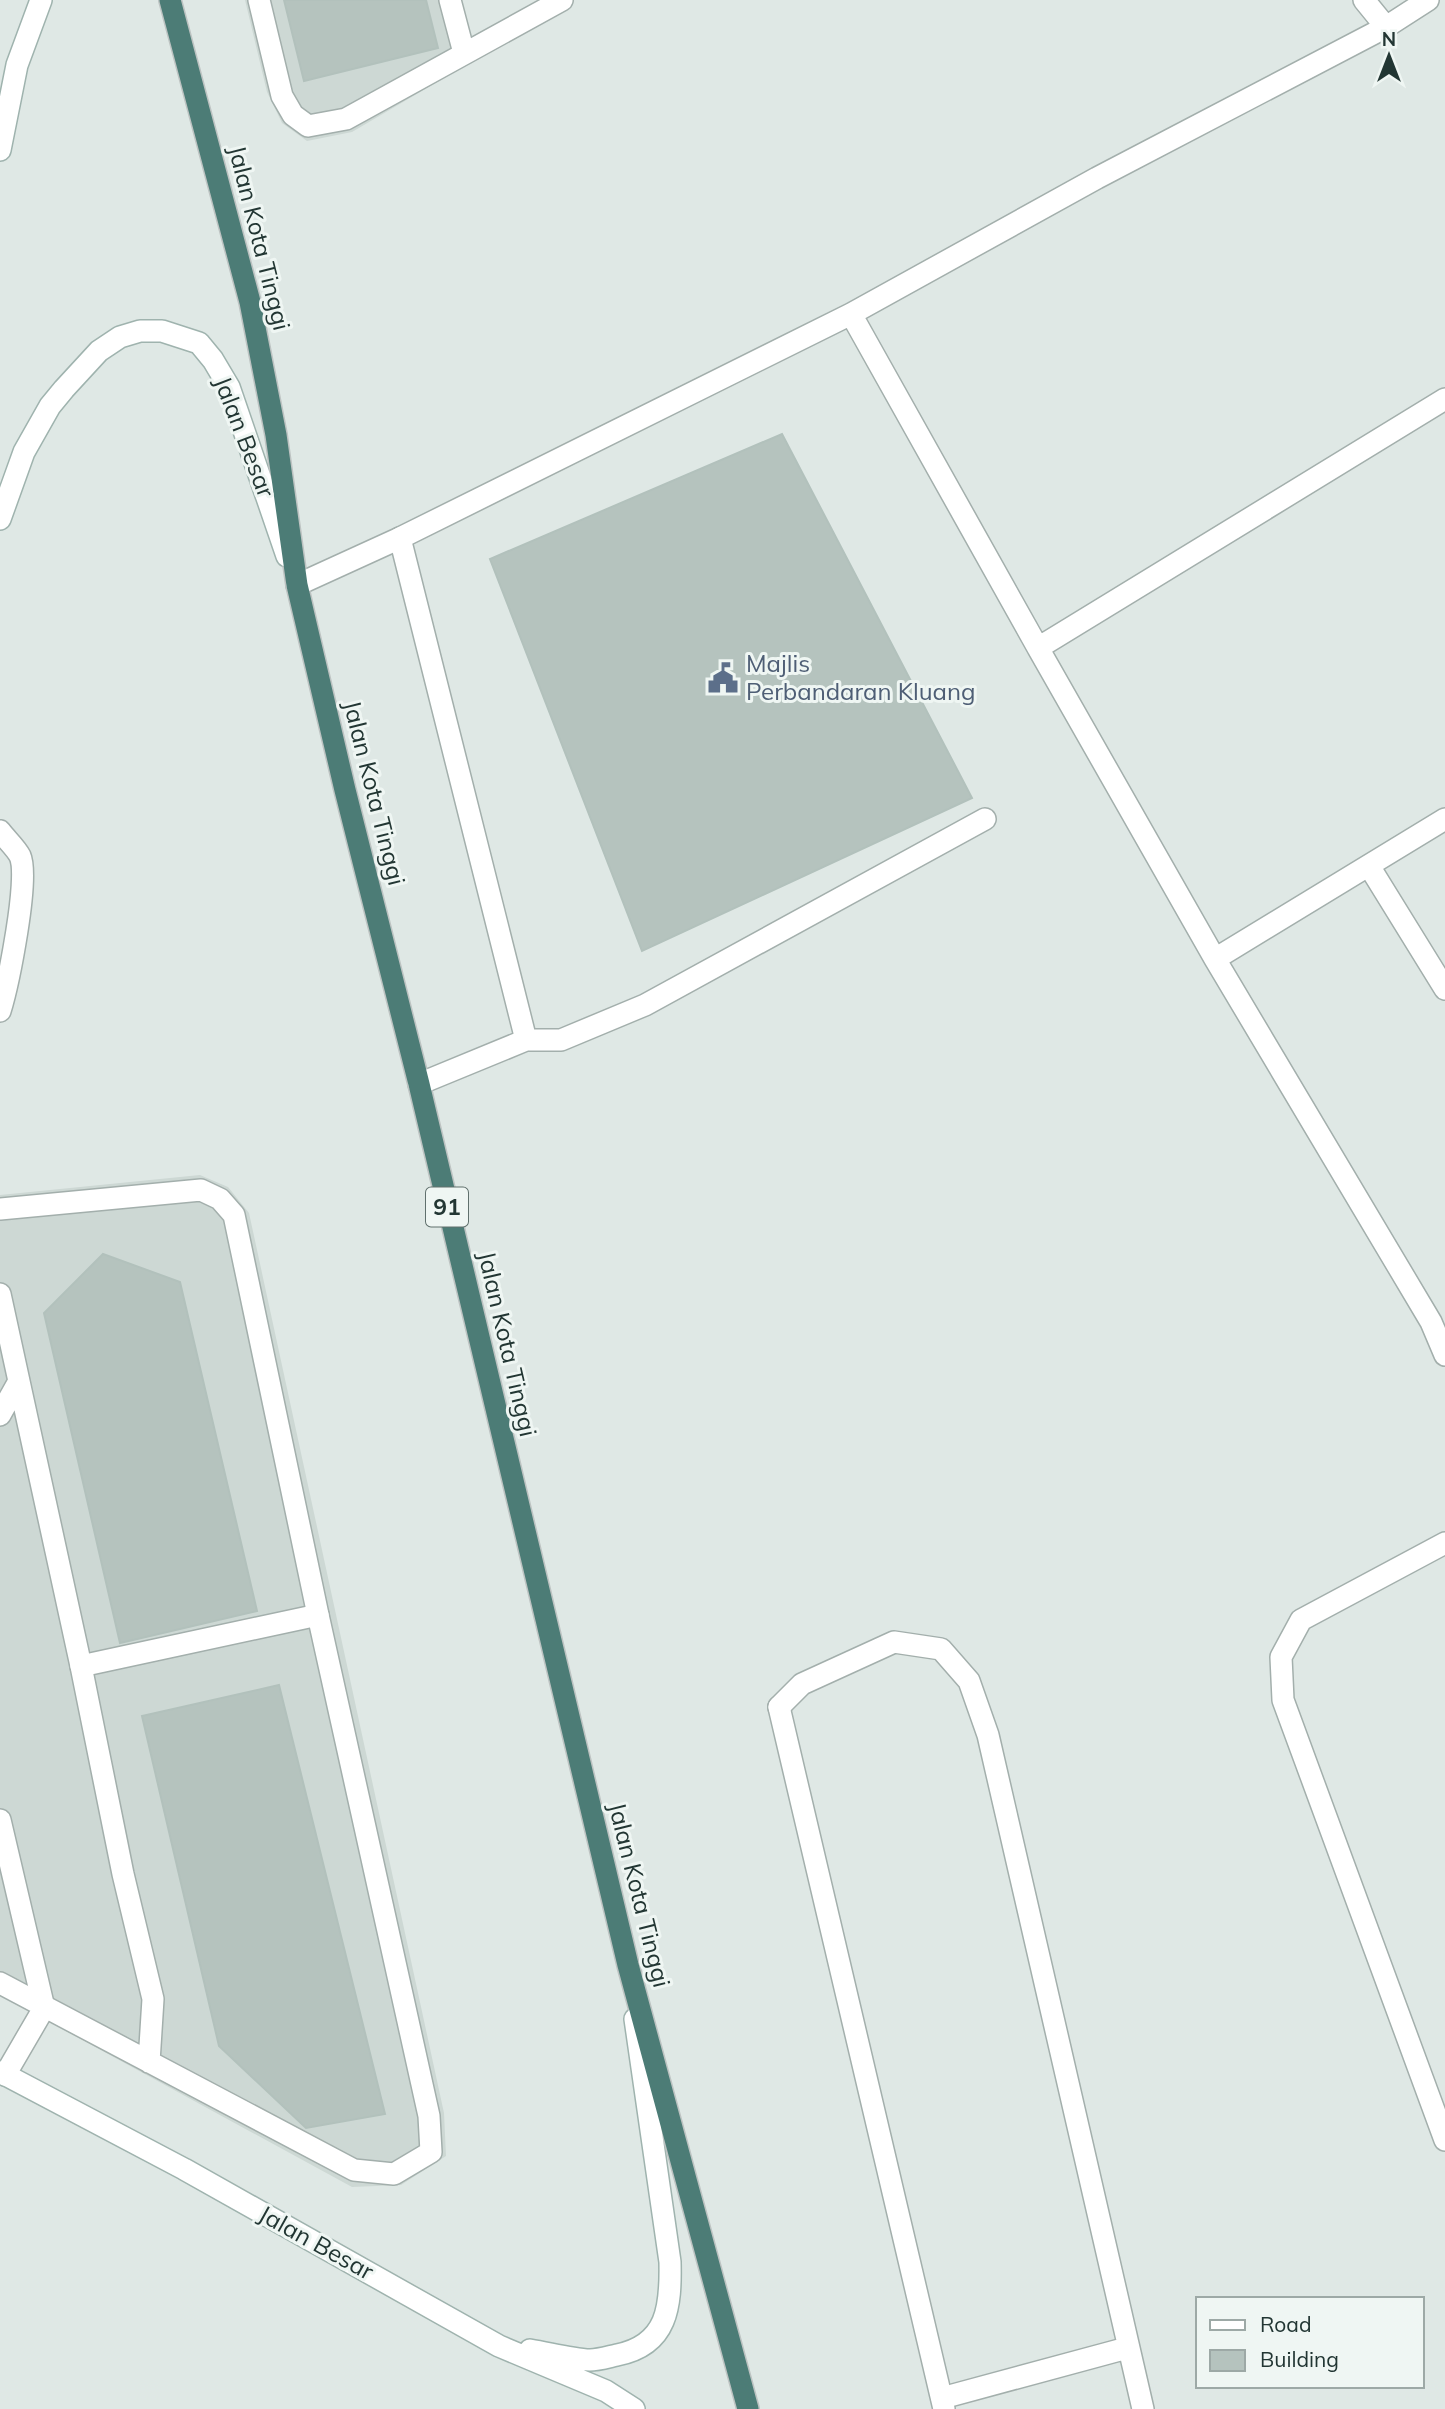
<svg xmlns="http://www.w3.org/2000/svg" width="1445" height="2409" viewBox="0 0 1445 2409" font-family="Mulish,sans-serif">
<rect width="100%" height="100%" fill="#dfe8e5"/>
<path fill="#cdd8d4" d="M245,0H458L473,61L352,132L307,141L282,123L267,92Z
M200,1175L228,1187L249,1213L444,2113L446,2156L401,2185L352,2187L0,1995V1195Z"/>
<path fill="#b5c3be" stroke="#b2c1bc" stroke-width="2" d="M284,0H426L438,48L304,81Z
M782,434L972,798L642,951L490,559Z
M103,1254L180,1282L257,1611L120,1643L44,1313Z
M279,1685L385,2114L306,2128L219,2046L142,1716Z"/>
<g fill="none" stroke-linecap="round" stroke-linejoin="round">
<g stroke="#a3afac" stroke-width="24">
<path id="service" d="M450,0L464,53
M400,538L526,1040L419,1084
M0,831C6,839 16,848 20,856C30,878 8,985 0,1011
M1369,866L1445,989
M526,1040H561L645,1005L985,819
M81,1666L318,1615
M779,1707L802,1684L894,1642L941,1649L969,1681L988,1735L1143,2409
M0,1820L44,2008
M942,2398L1127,2348"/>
</g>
<g stroke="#a3afac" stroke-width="24">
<path id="minor" d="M259,0L282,96L293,115L308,126L346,119L562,0
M1364,0L1386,27
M851,314L1038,648
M1445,399L1038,648L1215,959L1431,1322L1445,1355
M297,585L400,538L851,314L1097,178L1386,27L1428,0
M1215,959L1445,819
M0,1209L201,1190L220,1199L234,1215L318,1615L429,2116L431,2152L394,2174L354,2170L0,1983
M0,1294L81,1666L123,1874L153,1999L149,2062
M0,1415L19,1381
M1445,1543L1301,1620L1281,1657L1283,1700L1445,2140
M779,1707L944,2409
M5,2075L44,2008"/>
</g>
<g stroke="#9fb3ae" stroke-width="24">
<path id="secondary" d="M0,150L17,65L41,0
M0,519L24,452L50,406L64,389L99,351L120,337L140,331H162L199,343L213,360L229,387L287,556
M0,2072L184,2169L499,2346L606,2391L634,2409
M530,2350C549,2353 570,2359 590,2360C598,2360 608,2357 617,2355C668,2345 671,2306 670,2262L635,2019"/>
</g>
<g stroke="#bdc3c2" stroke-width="24">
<path id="trunk" d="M170,0L250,302L276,435L297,585L345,790L419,1084L628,1965L748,2409"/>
</g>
<use href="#service" stroke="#fff" stroke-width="21"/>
<use href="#minor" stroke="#fff" stroke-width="21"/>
<use href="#secondary" stroke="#fff" stroke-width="21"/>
<use href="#trunk" stroke="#4c7c76" stroke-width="21"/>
</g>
<defs>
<g id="civic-bare" transform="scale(2.415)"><path d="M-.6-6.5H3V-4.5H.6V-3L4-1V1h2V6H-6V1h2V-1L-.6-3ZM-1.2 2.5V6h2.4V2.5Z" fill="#5c6f8a" stroke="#eff6f3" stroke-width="2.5" paint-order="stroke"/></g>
</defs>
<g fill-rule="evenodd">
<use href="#civic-bare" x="723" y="678"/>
</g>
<g text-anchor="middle" stroke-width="6" stroke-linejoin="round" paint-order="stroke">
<rect fill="#eff6f3" stroke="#60706d" stroke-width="2" x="426" y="1187.5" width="42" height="39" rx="5"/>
<g font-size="23" font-weight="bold" fill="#223633">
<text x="447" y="1215">91</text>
</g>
<g font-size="24" fill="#223633" stroke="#eff6f3">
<text transform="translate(259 238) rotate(76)" y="8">Jalan Kota Tinggi</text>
<text transform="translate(244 437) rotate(69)" y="8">Jalan Besar</text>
<text transform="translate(374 793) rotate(76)" y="8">Jalan Kota Tinggi</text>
<text transform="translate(507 1344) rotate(77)" y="8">Jalan Kota Tinggi</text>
<text transform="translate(639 1895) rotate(76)" y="8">Jalan Kota Tinggi</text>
<text transform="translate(316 2243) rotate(29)" y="8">Jalan Besar</text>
</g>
<g font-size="24" fill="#4e5e75" stroke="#eff6f3" text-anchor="start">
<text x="746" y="672">Majlis<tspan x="746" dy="28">Perbandaran Kluang</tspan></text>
</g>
</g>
<rect x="1196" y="2297" width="228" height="91" fill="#eff6f3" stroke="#9da9a6" stroke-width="2"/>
<rect x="1210" y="2320" width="35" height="10" fill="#ffffff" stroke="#9da9a6" stroke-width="2"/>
<text x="1260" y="2332" font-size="21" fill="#223633">Road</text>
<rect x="1210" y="2350" width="35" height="21" fill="#b5c3be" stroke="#9da9a6" stroke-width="2"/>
<text x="1260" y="2367" font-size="21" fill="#223633">Building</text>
<g transform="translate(1389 56)" stroke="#eff6f3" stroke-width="5" paint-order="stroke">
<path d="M0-5L12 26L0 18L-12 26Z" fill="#223633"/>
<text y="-10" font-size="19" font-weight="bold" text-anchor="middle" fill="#223633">N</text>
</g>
</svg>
